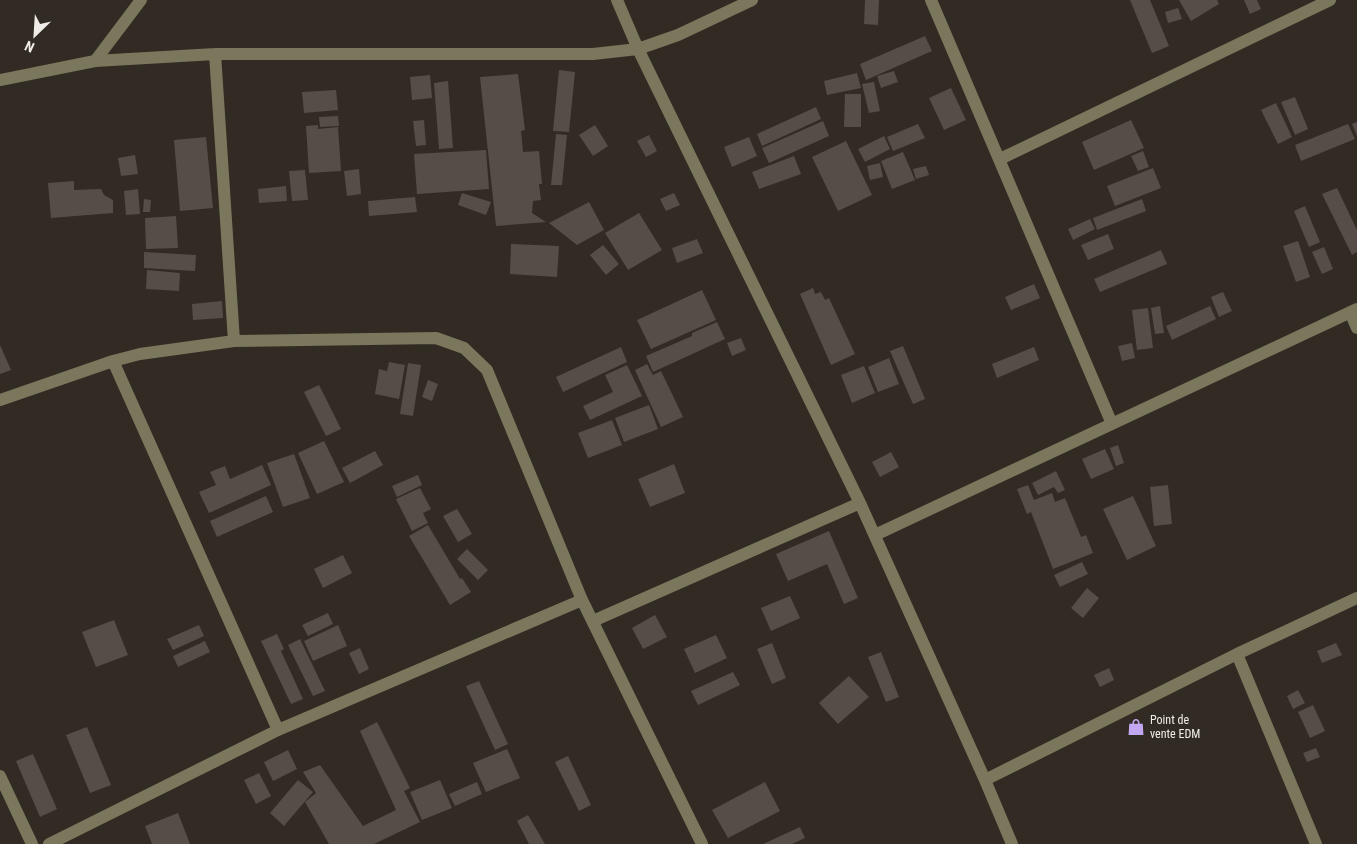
<svg xmlns="http://www.w3.org/2000/svg" width="1357" height="844" viewBox="0 0 1357 844" font-family="'Roboto Condensed',sans-serif">
<rect width="100%" height="100%" fill="#312b24"/>
<path fill="#564d48" d="M865,0H879L878,25L864,24Z
M1130,0H1150L1169,46L1152,53Z
M1179,0H1217L1219,4L1191,21Z
M1244,0H1257L1261,9L1250,14Z
M1178,8L1182,19L1168,23L1165,12Z
M925,36L932,51L866,80L860,64Z
M559,70L575,72L569,132L553,131Z
M894,71L898,82L881,88L877,76Z
M857,73L861,88L827,95L824,81Z
M518,74L525,130L521,131L523,152L539,151L542,184H539L541,200L533,201L532,213L546,222L496,226L480,77Z
M430,75L432,98L412,100L410,77Z
M448,81L453,148L439,149L434,83Z
M874,82L880,111L869,113L862,84Z
M951,88L966,120L944,130L929,98Z
M336,90L338,110L304,113L302,92Z
M845,94H861V127H844Z
M1295,97L1308,129L1295,135L1281,102Z
M1276,103L1292,137L1278,144L1261,110Z
M816,107L821,119L762,146L757,134Z
M338,116L339,126L320,127L319,117Z
M424,120L426,145L416,146L413,121Z
M1131,120L1144,148L1094,170L1082,142Z
M823,121L829,136L769,163L762,148Z
M1357,122V136L1352,124Z
M918,124L925,138L893,151L887,137Z
M1348,124L1355,139L1301,161L1295,145Z
M318,125V129L338,127L341,171L309,173L306,126Z
M595,125L608,146L593,156L579,135Z
M556,134L567,135L562,185H551Z
M649,135L657,151L646,157L637,141Z
M884,136L890,149L865,162L858,149Z
M206,137L213,208L180,211L174,140Z
M749,137L757,156L732,167L724,147Z
M846,141L872,195L838,211L812,157Z
M486,150L489,189L417,194L414,154Z
M1143,151L1149,167L1138,171L1131,156Z
M903,152L915,180L892,189L881,161Z
M135,155L138,174L121,176L118,158Z
M794,156L801,174L759,189L752,172Z
M880,163L883,177L870,180L867,166Z
M926,166L929,175L916,179L913,169Z
M1153,168L1161,188L1115,206L1107,186Z
M359,169L361,194L347,196L344,171Z
M305,170L308,200L292,201L289,171Z
M74,181V190L101,189L104,195L113,200V213L51,218L48,183Z
M286,186L287,201L259,203L258,189Z
M1337,188L1357,230V252L1352,255L1322,194Z
M138,189L140,214L126,215L124,191Z
M462,193L491,202L486,215L458,205Z
M674,193L680,205L666,211L660,199Z
M415,197L417,212L369,216L368,201Z
M144,199L151,200L150,212H143Z
M1142,199L1146,211L1097,230L1093,218Z
M589,202L604,230L577,245L549,223Z
M1305,206L1320,242L1309,247L1294,211Z
M639,213L662,250L628,270L605,233Z
M176,216L178,248L146,249L145,218Z
M1090,219L1095,229L1073,240L1068,229Z
M1108,234L1114,249L1088,260L1081,245Z
M697,239L703,253L677,263L672,248Z
M1298,241L1310,277L1296,282L1283,246Z
M511,244L559,246L557,277L510,274Z
M603,245L619,264L606,275L590,255Z
M1324,247L1333,269L1322,274L1312,252Z
M1161,250L1167,264L1100,292L1094,279Z
M144,252L196,255L195,271L144,268Z
M147,270L180,273L179,291L146,289Z
M1034,284L1040,298L1011,310L1005,297Z
M813,288L815,294L821,292L825,300L829,298L855,354L831,365L800,294Z
M702,290L716,320L651,349L637,320Z
M1223,292L1232,311L1219,317L1211,297Z
M222,301L223,318L193,320L192,304Z
M1160,306L1164,333L1155,334L1151,308Z
M1210,306L1216,319L1172,340L1166,326Z
M1148,308L1153,348L1137,350L1132,310Z
M717,322L725,339L653,372L646,356L692,336V333Z
M741,338L746,350L732,356L727,343Z
M1132,343L1135,358L1122,361L1118,346Z
M0,345L11,370L0,374Z
M903,346L925,399L913,404L890,351Z
M621,347L627,362L563,392L556,377Z
M1034,347L1039,360L997,378L992,364Z
M889,358L899,384L878,392L868,367Z
M389,362L405,365L399,399L375,394L379,369L387,371Z
M408,363L421,365L413,416L400,414Z
M647,364L653,375L661,371L683,417L661,427L635,370Z
M627,365L642,396L590,420L583,406L613,392L605,375Z
M864,366L875,393L852,403L841,375Z
M428,380L438,384L432,401L422,397Z
M319,385L341,429L326,436L304,392Z
M649,405L658,429L624,442L615,418Z
M612,420L622,445L588,458L578,433Z
M324,441L344,482L317,494L298,453Z
M1118,445L1124,463L1116,466L1110,448Z
M1105,449L1114,469L1091,479L1082,459Z
M375,451L383,465L350,483L342,468Z
M891,452L899,467L880,477L872,462Z
M294,454L310,498L283,507L267,463Z
M674,464L685,493L650,507L638,479Z
M262,465L271,485L209,513L199,492L216,485L210,472L225,466L230,479Z
M1056,471L1065,490L1058,493L1054,487L1038,495L1032,483Z
M418,475L422,485L397,497L392,486Z
M1028,485L1034,500L1052,493L1055,502L1065,498L1081,537L1086,535L1093,553L1053,569L1031,512L1027,514L1017,489Z
M1168,485L1172,524L1154,526L1150,487Z
M420,488L431,509L423,513L428,523L412,531L396,499Z
M266,496L273,512L217,537L210,521Z
M1133,496L1156,546L1127,560L1103,509Z
M457,509L472,534L458,542L443,516Z
M428,525L460,579L462,578L471,592L450,605L409,536Z
M829,531L858,598L844,604L827,564L788,581L776,554Z
M467,549L488,570L478,580L457,559Z
M343,555L352,573L323,588L314,569Z
M1082,562L1088,574L1060,587L1054,575Z
M1087,588L1099,598L1083,618L1071,608Z
M790,596L800,618L771,631L761,608Z
M328,613L333,624L308,636L302,625Z
M655,615L667,637L643,649L632,628Z
M114,620L128,655L96,667L82,632Z
M199,625L204,636L173,650L167,639Z
M338,625L347,646L313,661L304,641Z
M277,634L284,649L281,651L303,699L291,704L261,641Z
M716,635L727,658L695,673L684,649Z
M300,639L325,691L313,696L288,645Z
M205,641L210,652L178,667L173,656Z
M772,643L786,678L772,684L757,649Z
M1336,643L1342,655L1322,663L1317,651Z
M360,648L369,669L359,674L349,653Z
M881,652L899,697L886,702L868,657Z
M1109,668L1114,680L1100,687L1094,675Z
M733,672L740,685L698,705L691,691Z
M849,676L869,697L838,724L819,703Z
M479,681L508,744L495,750L466,686Z
M1298,690L1305,703L1293,709L1287,696Z
M1313,705L1325,731L1310,738L1298,712Z
M377,722L410,788L404,791L420,822L374,844H329L305,802L316,793L303,772L320,765L363,826L396,810L360,731Z
M87,727L111,785L90,793L66,735Z
M1316,748L1320,757L1307,762L1303,753Z
M507,749L520,778L486,792L473,763Z
M288,750L297,769L273,781L264,762Z
M33,754L57,809L40,817L16,761Z
M568,756L591,805L579,811L555,762Z
M259,773L271,796L256,804L244,780Z
M298,780L313,792L284,826L270,813Z
M440,780L452,808L422,820L410,792Z
M477,782L482,794L455,806L449,794Z
M765,782L780,811L728,838L712,810Z
M178,813L190,844H152L145,826Z
M528,815L545,844H529L517,821Z
M800,827L805,838L792,844H763Z"/>
<g fill="none" stroke-linecap="round" stroke-linejoin="round">
<path stroke="#7a775d" stroke-width="12" d="M617,0L638,49L860,503L985,780L1012,844
M931,0L1112,424
M215,54L234,341
M95,61L215,54H593L638,49L678,35L752,0
M0,80L95,61L141,0
M1000,159L1330,0
M1350,312L1357,328
M113,361L278,730
M0,400L113,361L140,354L234,341L436,338L464,348L487,370L582,600L702,844
M875,535L1357,309
M593,621L860,503
M1237,654L1316,844
M0,776L32,844
M985,780L1237,654L1357,598
M49,844L278,730L582,600"/>
</g>
<defs>
<g id="shop-bare" transform="scale(1.35)"><path d="M-5-2.5h2.3a2.7 3.5 0 0 1 5.4 0H5L5.5 6h-11ZM-1.5-2.5h3a1.5 2.3 0 0 0-3 0Z" fill="#c3a7f2" stroke="#312b24" stroke-width="2.5" paint-order="stroke"/></g>
</defs>
<g fill-rule="evenodd">
<use href="#shop-bare" x="1136" y="727"/>
</g>
<g text-anchor="middle" stroke-width="4" stroke-linejoin="round" paint-order="stroke">
<g font-size="12" fill="#f0ede8" stroke="#312b24" text-anchor="start">
<text x="1150" y="724">Point de<tspan x="1150" dy="14">vente EDM</tspan></text>
</g>
</g>
<g transform="translate(35 35) rotate(205)" stroke="#312b24" stroke-width="4" paint-order="stroke">
<path d="M0-4L9 19L0 12L-9 19Z" fill="#f0ede8"/>
<text y="-8" font-size="14" font-weight="bold" text-anchor="middle" fill="#f0ede8">N</text>
</g>
</svg>
